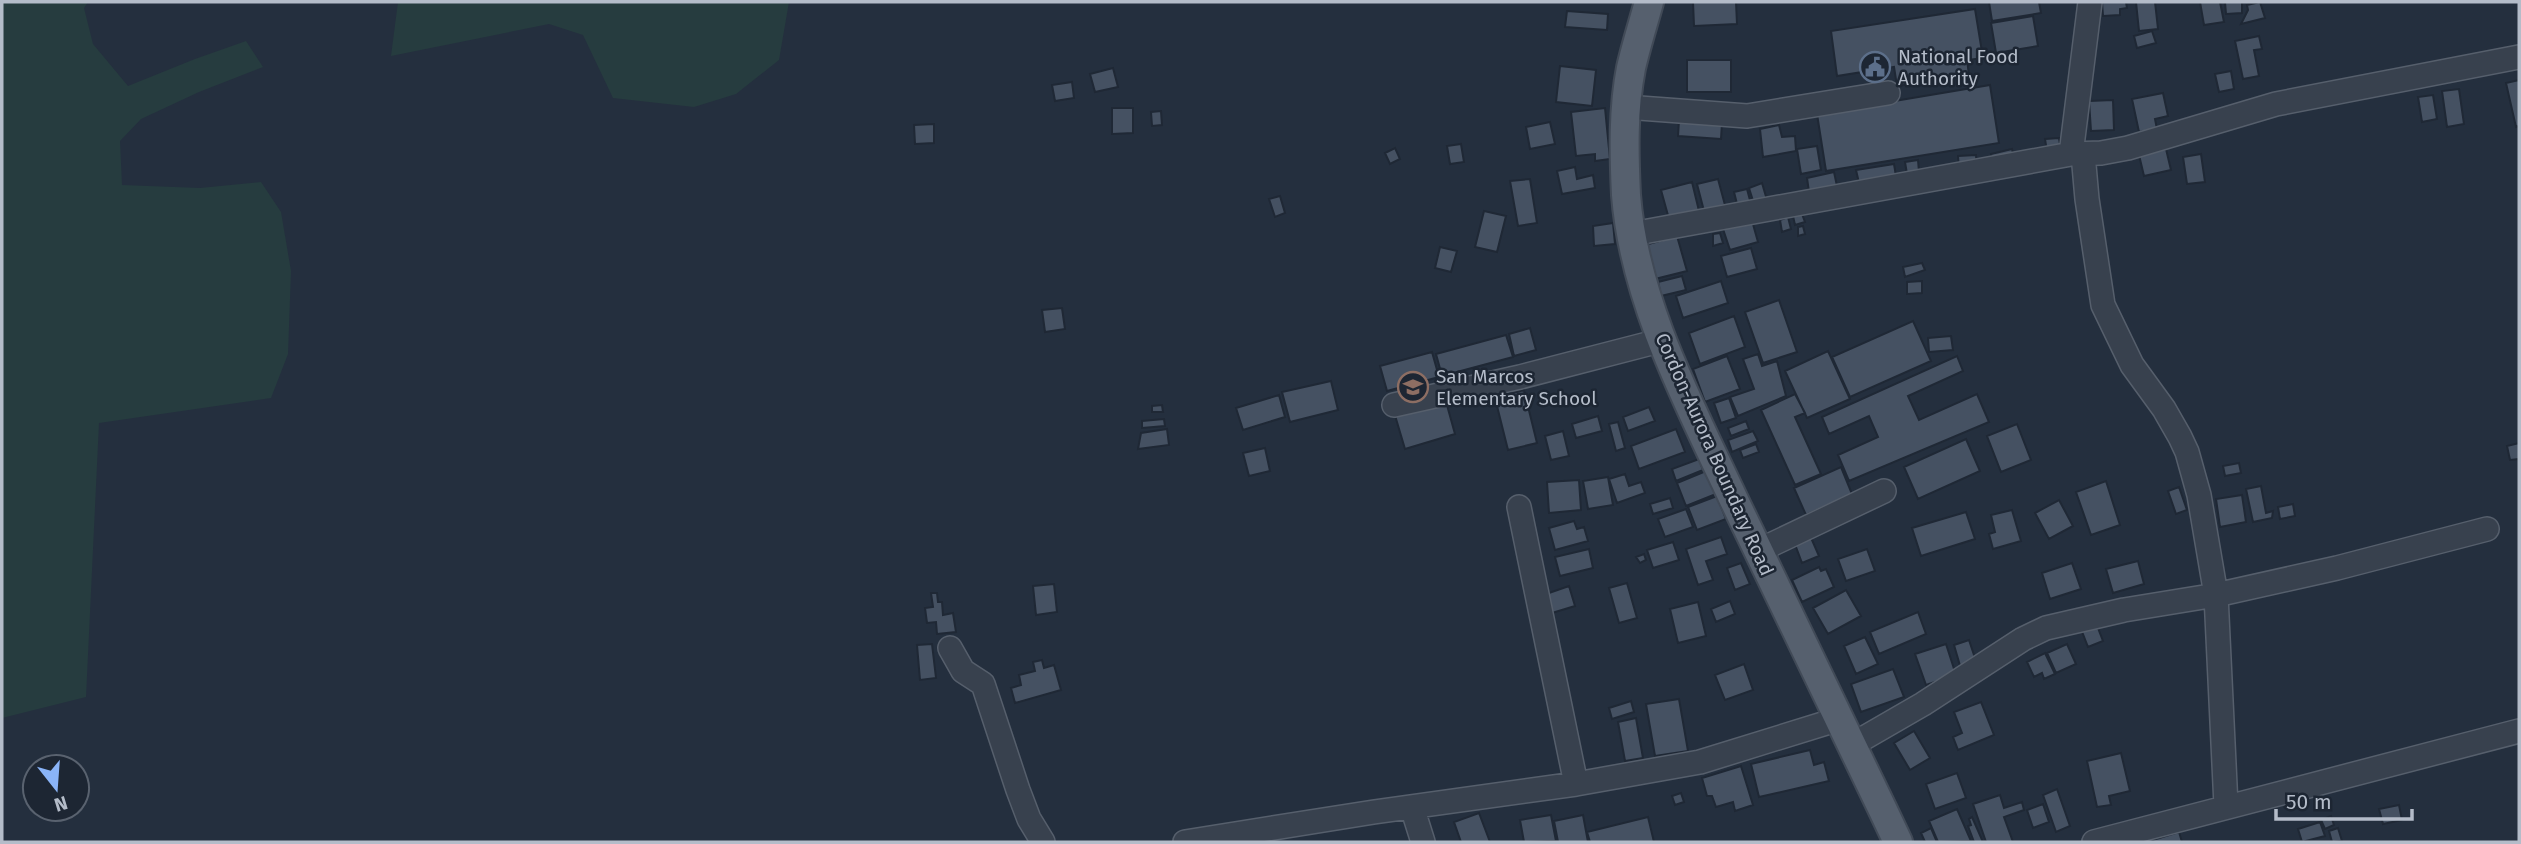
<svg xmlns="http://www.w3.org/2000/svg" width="2521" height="844" viewBox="0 0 2521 844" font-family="'Fira Sans',sans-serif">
<rect width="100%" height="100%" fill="#242f3e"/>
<path fill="#263c3f" d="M2,2H88L84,8L93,44L128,86L195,59L246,41L263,67L199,92L141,119L120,141L122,185L200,188L261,182L281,212L291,271L288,354L271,398L99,423L86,697L2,718Z
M398,2H789L779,60L736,94L694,107L613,98L583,35L549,24L391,56Z"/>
<path fill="#455162" stroke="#1f2835" stroke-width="2" d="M1693,2H1736L1737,24L1694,26Z
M1989,2H2039L2041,13L1992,21Z
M2102,2H2126L2127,8L2120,9V15L2103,16Z
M2136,2H2155L2158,29L2139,31Z
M2200,2H2220L2224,22L2204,25Z
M2225,2H2242V13L2226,14Z
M2260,2L2265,18L2241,24L2248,10L2247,5Z
M1975,9L1983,58L1967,60L1969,75L1897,86L1894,67L1837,76L1831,31Z
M1567,11L1608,14L1607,30L1565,27Z
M2033,16L2038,46L1996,53L1991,23Z
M2152,31L2156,43L2137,48L2134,36Z
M2259,36L2262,49L2254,50L2259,76L2243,79L2235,41Z
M1687,60H1731V92H1687Z
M1560,66L1596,70L1592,106L1556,102Z
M1113,68L1118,87L1095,92L1090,74Z
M2231,71L2234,89L2219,92L2215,74Z
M2519,80V126L2516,127L2506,83Z
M1072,82L1074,98L1055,101L1052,85Z
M1990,85L1999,143L1826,171L1817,114Z
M2459,89L2464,124L2447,127L2442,91Z
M2163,93L2168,116L2155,119L2157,129L2139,132L2132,99Z
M2433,95L2437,119L2422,122L2418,97Z
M2113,100L2114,130L2091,131L2089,101Z
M1112,108H1133V133L1112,134Z
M1605,108L1610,159L1595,161V154L1576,156L1571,112Z
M1161,111L1162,125L1152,126L1151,112Z
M1679,120L1722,123L1721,139L1678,136Z
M1550,122L1555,144L1530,149L1526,127Z
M934,124V143L915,144L914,125Z
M1779,125L1782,137L1795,136L1796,151L1763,157L1760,129Z
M2059,138L2061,150L2047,152L2045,139Z
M1461,144L1464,162L1450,164L1447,146Z
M1817,146L1821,170L1801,174L1797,149Z
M1395,148L1400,159L1390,164L1385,153Z
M2012,149L2014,158L1993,163L1991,154Z
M2166,149L2171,170L2144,176L2139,155Z
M2201,154L2205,182L2187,184L2183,157Z
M1976,155L1977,169L1959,170L1958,156Z
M1918,160L1919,172L1907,174L1905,162Z
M1894,164L1896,176L1859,183L1856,170Z
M1575,167L1577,179L1593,175L1595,188L1562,194L1557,171Z
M1834,172L1837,186L1809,192L1807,178Z
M1530,179L1537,223L1518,226L1510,181Z
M1718,179L1725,205L1704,211L1697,184Z
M1692,182L1699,211L1669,219L1661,190Z
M1762,183L1767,200L1754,204L1749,188Z
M1747,189L1751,204L1738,208L1734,192Z
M1280,196L1285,213L1275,217L1269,199Z
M1484,211L1506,216L1497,252L1475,247Z
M1802,214L1805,222L1795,225L1793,216Z
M1751,217L1758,242L1730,250L1722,226Z
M1788,217L1791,229L1782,232L1780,220Z
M1613,223L1615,244L1594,246L1593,226Z
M1803,226L1805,234L1798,236V227Z
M1720,233L1723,243L1713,246V234Z
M1677,236L1687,271L1655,279L1645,245Z
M1440,247L1457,251L1451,272L1435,268Z
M1751,248L1757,269L1727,277L1721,256Z
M1922,263L1925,270L1905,277L1903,267Z
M1682,276L1686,290L1661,296L1658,282Z
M1721,281L1728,303L1683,318L1676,296Z
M1922,281V293L1907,294V282Z
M1779,300L1797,352L1763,363L1745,312Z
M1062,308L1065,329L1045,332L1042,310Z
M1734,316L1745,347L1700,364L1689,333Z
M1913,321L1931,361L1850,397L1832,357Z
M1530,328L1536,350L1514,356L1509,334Z
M1506,335L1513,357L1442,376L1436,354Z
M1951,336L1953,350L1929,352L1928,338Z
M1828,351L1850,399L1807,418L1785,371Z
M1432,352L1439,377L1387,391L1380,366Z
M1758,354L1762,366L1777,361L1786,396L1738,416L1730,397L1754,389L1743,359Z
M1727,356L1740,389L1705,402L1693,369Z
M1957,356L1963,371L1908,396L1919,420L1977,394L1989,422L1849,481L1838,455L1878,437L1869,416L1829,434L1822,417Z
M1331,381L1338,410L1290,422L1282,392Z
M1524,390L1537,443L1508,450L1495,398Z
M1795,394L1805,413L1795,417L1821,474L1795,485L1761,410Z
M1279,395L1285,417L1243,430L1236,408Z
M1445,398L1455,434L1405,449L1394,412Z
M1729,398L1736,418L1721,423L1714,403Z
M1162,405L1163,412H1152V406Z
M1649,407L1655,421L1628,431L1623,417Z
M1598,416L1602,431L1576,438L1572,424Z
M1164,419L1165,426L1142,428V421Z
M1746,421L1749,429L1731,436L1728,428Z
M1618,422L1625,448L1616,451L1609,424Z
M2017,424L2031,460L2001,472L1987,436Z
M1167,429L1169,445L1138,449L1141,433Z
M1676,429L1685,452L1639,469L1631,446Z
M1563,431L1569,456L1551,460L1545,436Z
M1753,431L1758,441L1732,452L1728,440Z
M1966,439L1980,471L1918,499L1904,467Z
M2519,443V459L2510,460L2507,446Z
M1756,444L1759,452L1743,458L1740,450Z
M1265,448L1270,471L1249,476L1243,453Z
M1699,459L1703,470L1676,481L1672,469Z
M2239,463L2241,473L2225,476L2223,466Z
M1841,467L1852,494L1806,515L1794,488Z
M1706,471L1716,494L1686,506L1677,483Z
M1625,474L1629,486L1641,482L1645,493L1617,503L1609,479Z
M1608,477L1613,505L1588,509L1583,481Z
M1579,480L1581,510L1549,513L1547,482Z
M2106,481L2120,525L2091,535L2076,492Z
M2261,486L2266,513L2273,511L2272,518L2253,522L2246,489Z
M2179,487L2187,510L2176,514L2168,491Z
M2242,495L2246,522L2220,527L2216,499Z
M1717,496L1726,519L1697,530L1688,507Z
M1670,498L1673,508L1653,514L1650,504Z
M2059,500L2073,526L2049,539L2035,513Z
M2293,504L2295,516L2280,519L2278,507Z
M1686,509L1693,527L1665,537L1658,519Z
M2012,510L2021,541L1993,549L1989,534L1995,532L1991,515Z
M1966,512L1975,539L1921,556L1912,528Z
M1574,521L1577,529L1584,527L1588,541L1555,550L1549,528Z
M1809,533L1819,556L1802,563L1793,539Z
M1721,537L1727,554L1706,561L1713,580L1698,585L1686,549Z
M1673,542L1679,560L1653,568L1647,550Z
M1589,549L1593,568L1560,576L1555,557Z
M1867,549L1875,571L1846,581L1838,559Z
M1644,554L1646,560L1640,563L1636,557Z
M2138,561L2144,584L2113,593L2106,569Z
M1741,563L1750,584L1735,590L1727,568Z
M2072,563L2081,589L2050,599L2042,573Z
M1819,567L1821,571L1826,569L1834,587L1802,602L1792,580Z
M1627,583L1637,618L1619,623L1609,588Z
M1054,584L1057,612L1036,615L1033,586Z
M1569,586L1575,606L1552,613L1546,594Z
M1846,590L1861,616L1828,634L1813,608Z
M931,593H937L938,602H942L943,615L953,613L956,632L937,634L936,622L927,623L925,608L933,607Z
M1730,601L1735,614L1716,622L1711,609Z
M1698,602L1706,636L1678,643L1670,609Z
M1918,612L1926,634L1879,654L1870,632Z
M2096,623L2103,641L2088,647L2081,629Z
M1865,637L1878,664L1856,674L1844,646Z
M1969,640L1977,664L1961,669L1954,645Z
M932,644L936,678L920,680L917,645Z
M1946,644L1956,675L1926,685L1915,654Z
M2067,644L2076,664L2056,673L2047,653Z
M2045,653L2055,674L2044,679L2042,673L2034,677L2027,662Z
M1042,660L1044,668L1054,665L1061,690L1015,703L1011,688L1021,685L1019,675L1035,671L1033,662Z
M1744,664L1753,690L1725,700L1715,675Z
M1893,669L1904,697L1861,712L1851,684Z
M1679,699L1688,751L1655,756L1646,704Z
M1631,701L1634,712L1612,719L1609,708Z
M1981,702L1994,735L1958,750L1953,737L1962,733L1954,712Z
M1636,718L1643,758L1625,761L1618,722Z
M1914,731L1930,758L1910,770L1894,743Z
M1810,750L1814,765L1824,762L1829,781L1759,797L1751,764Z
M2121,753L2130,791L2109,796L2111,805L2097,807L2087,761Z
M1741,766L1753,805L1735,811L1733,802L1716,807L1712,796H1707L1702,778Z
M1957,773L1966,798L1935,809L1926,784Z
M2057,789L2070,826L2056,832L2043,795Z
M1681,793L1684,802L1675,805L1672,796Z
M2000,795L2004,808L2022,802L2024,810L2004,817L2013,842H1986L1973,804Z
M2043,804L2049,822L2033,828L2027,810Z
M2399,805L2402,820L2383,824L2379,809Z
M1957,809L1971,841L1938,842L1929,821Z
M1479,813L1490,842H1461L1454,822Z
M1551,815L1556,841L1524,842L1520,820Z
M1583,815L1588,842H1558L1554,821Z
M2331,816L2334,825L2325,829L2321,820Z
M1648,817L1654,842H1590L1587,832Z
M1972,817L1983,842H1974L1968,826L1971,825L1969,819Z
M2320,822L2325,836L2302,842L2298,829Z
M1931,828L1937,842H1925L1921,833Z
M2338,828L2342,841L2332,842L2329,831Z
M2179,832L2182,842H2146Z"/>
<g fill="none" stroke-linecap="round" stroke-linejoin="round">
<g stroke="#565f6c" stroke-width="26">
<path id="minor" d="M1626,107L1747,116L1888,93
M2071,154L2090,2
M2083,154L2087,199L2103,305L2132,365L2164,409L2180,437L2187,452L2199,495L2216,595L2226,806
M1632,234L2071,154L2101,153L2128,148L2276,104L2519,57
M1394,405L1520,377L1663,340
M1519,507L1576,784
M1758,551L1884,491
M950,648L963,671L983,684L1018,790L1029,819L1043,842
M1852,745L1923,704L2023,639L2046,628L2124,610L2216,595L2337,568L2487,529
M1412,807L1423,842
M1185,842L1374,812L1576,784L1700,762L1839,719
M2094,842L2519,731"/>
</g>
<g stroke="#414a57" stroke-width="32">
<path id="major" d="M1649,2C1643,24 1636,46 1631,68C1623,109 1624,153 1626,195C1634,300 1689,404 1733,498C1788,613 1844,727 1898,842"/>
</g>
<use href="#minor" stroke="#38414e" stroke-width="23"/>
<use href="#major" stroke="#56606e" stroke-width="28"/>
</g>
<defs>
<g id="civic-ring" transform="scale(1.575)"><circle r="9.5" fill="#1d2633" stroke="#5c6f8a" stroke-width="1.5"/><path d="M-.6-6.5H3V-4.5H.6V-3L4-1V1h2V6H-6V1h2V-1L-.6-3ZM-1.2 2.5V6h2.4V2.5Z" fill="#5c6f8a"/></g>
<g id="school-ring" transform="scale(1.575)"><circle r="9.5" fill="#1d2633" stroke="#8d6e63" stroke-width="1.5"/><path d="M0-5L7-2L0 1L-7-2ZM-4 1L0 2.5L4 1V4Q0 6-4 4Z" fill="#8d6e63"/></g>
</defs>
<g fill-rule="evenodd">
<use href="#civic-ring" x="1875" y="67"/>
<use href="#school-ring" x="1413" y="387"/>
</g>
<g text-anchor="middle" stroke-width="5" stroke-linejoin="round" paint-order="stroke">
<g font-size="19" fill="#b4bcc9" stroke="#1d2633" text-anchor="start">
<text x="1898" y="63">National Food<tspan x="1898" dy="22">Authority</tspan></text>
<text x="1436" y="383">San Marcos<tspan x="1436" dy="22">Elementary School</tspan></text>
</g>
<g font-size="19" fill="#b4bcc9" stroke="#1d2633">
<text transform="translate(1715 454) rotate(66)" y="7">Cordon-Aurora Boundary Road</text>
</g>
</g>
<rect width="2521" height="844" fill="none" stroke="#b4bcc9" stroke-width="7"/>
<g transform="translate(56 788) rotate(163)"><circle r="33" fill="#1d2633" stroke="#59626f" stroke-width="2"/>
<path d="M0-5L12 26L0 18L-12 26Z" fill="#8ab4f8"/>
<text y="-10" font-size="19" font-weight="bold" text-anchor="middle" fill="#b4bcc9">N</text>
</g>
<path d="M2276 809v10h136v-10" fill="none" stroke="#b4bcc9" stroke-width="3.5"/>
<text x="2286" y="809" font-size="21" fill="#b4bcc9" stroke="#1d2633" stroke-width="5" paint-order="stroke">50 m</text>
</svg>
